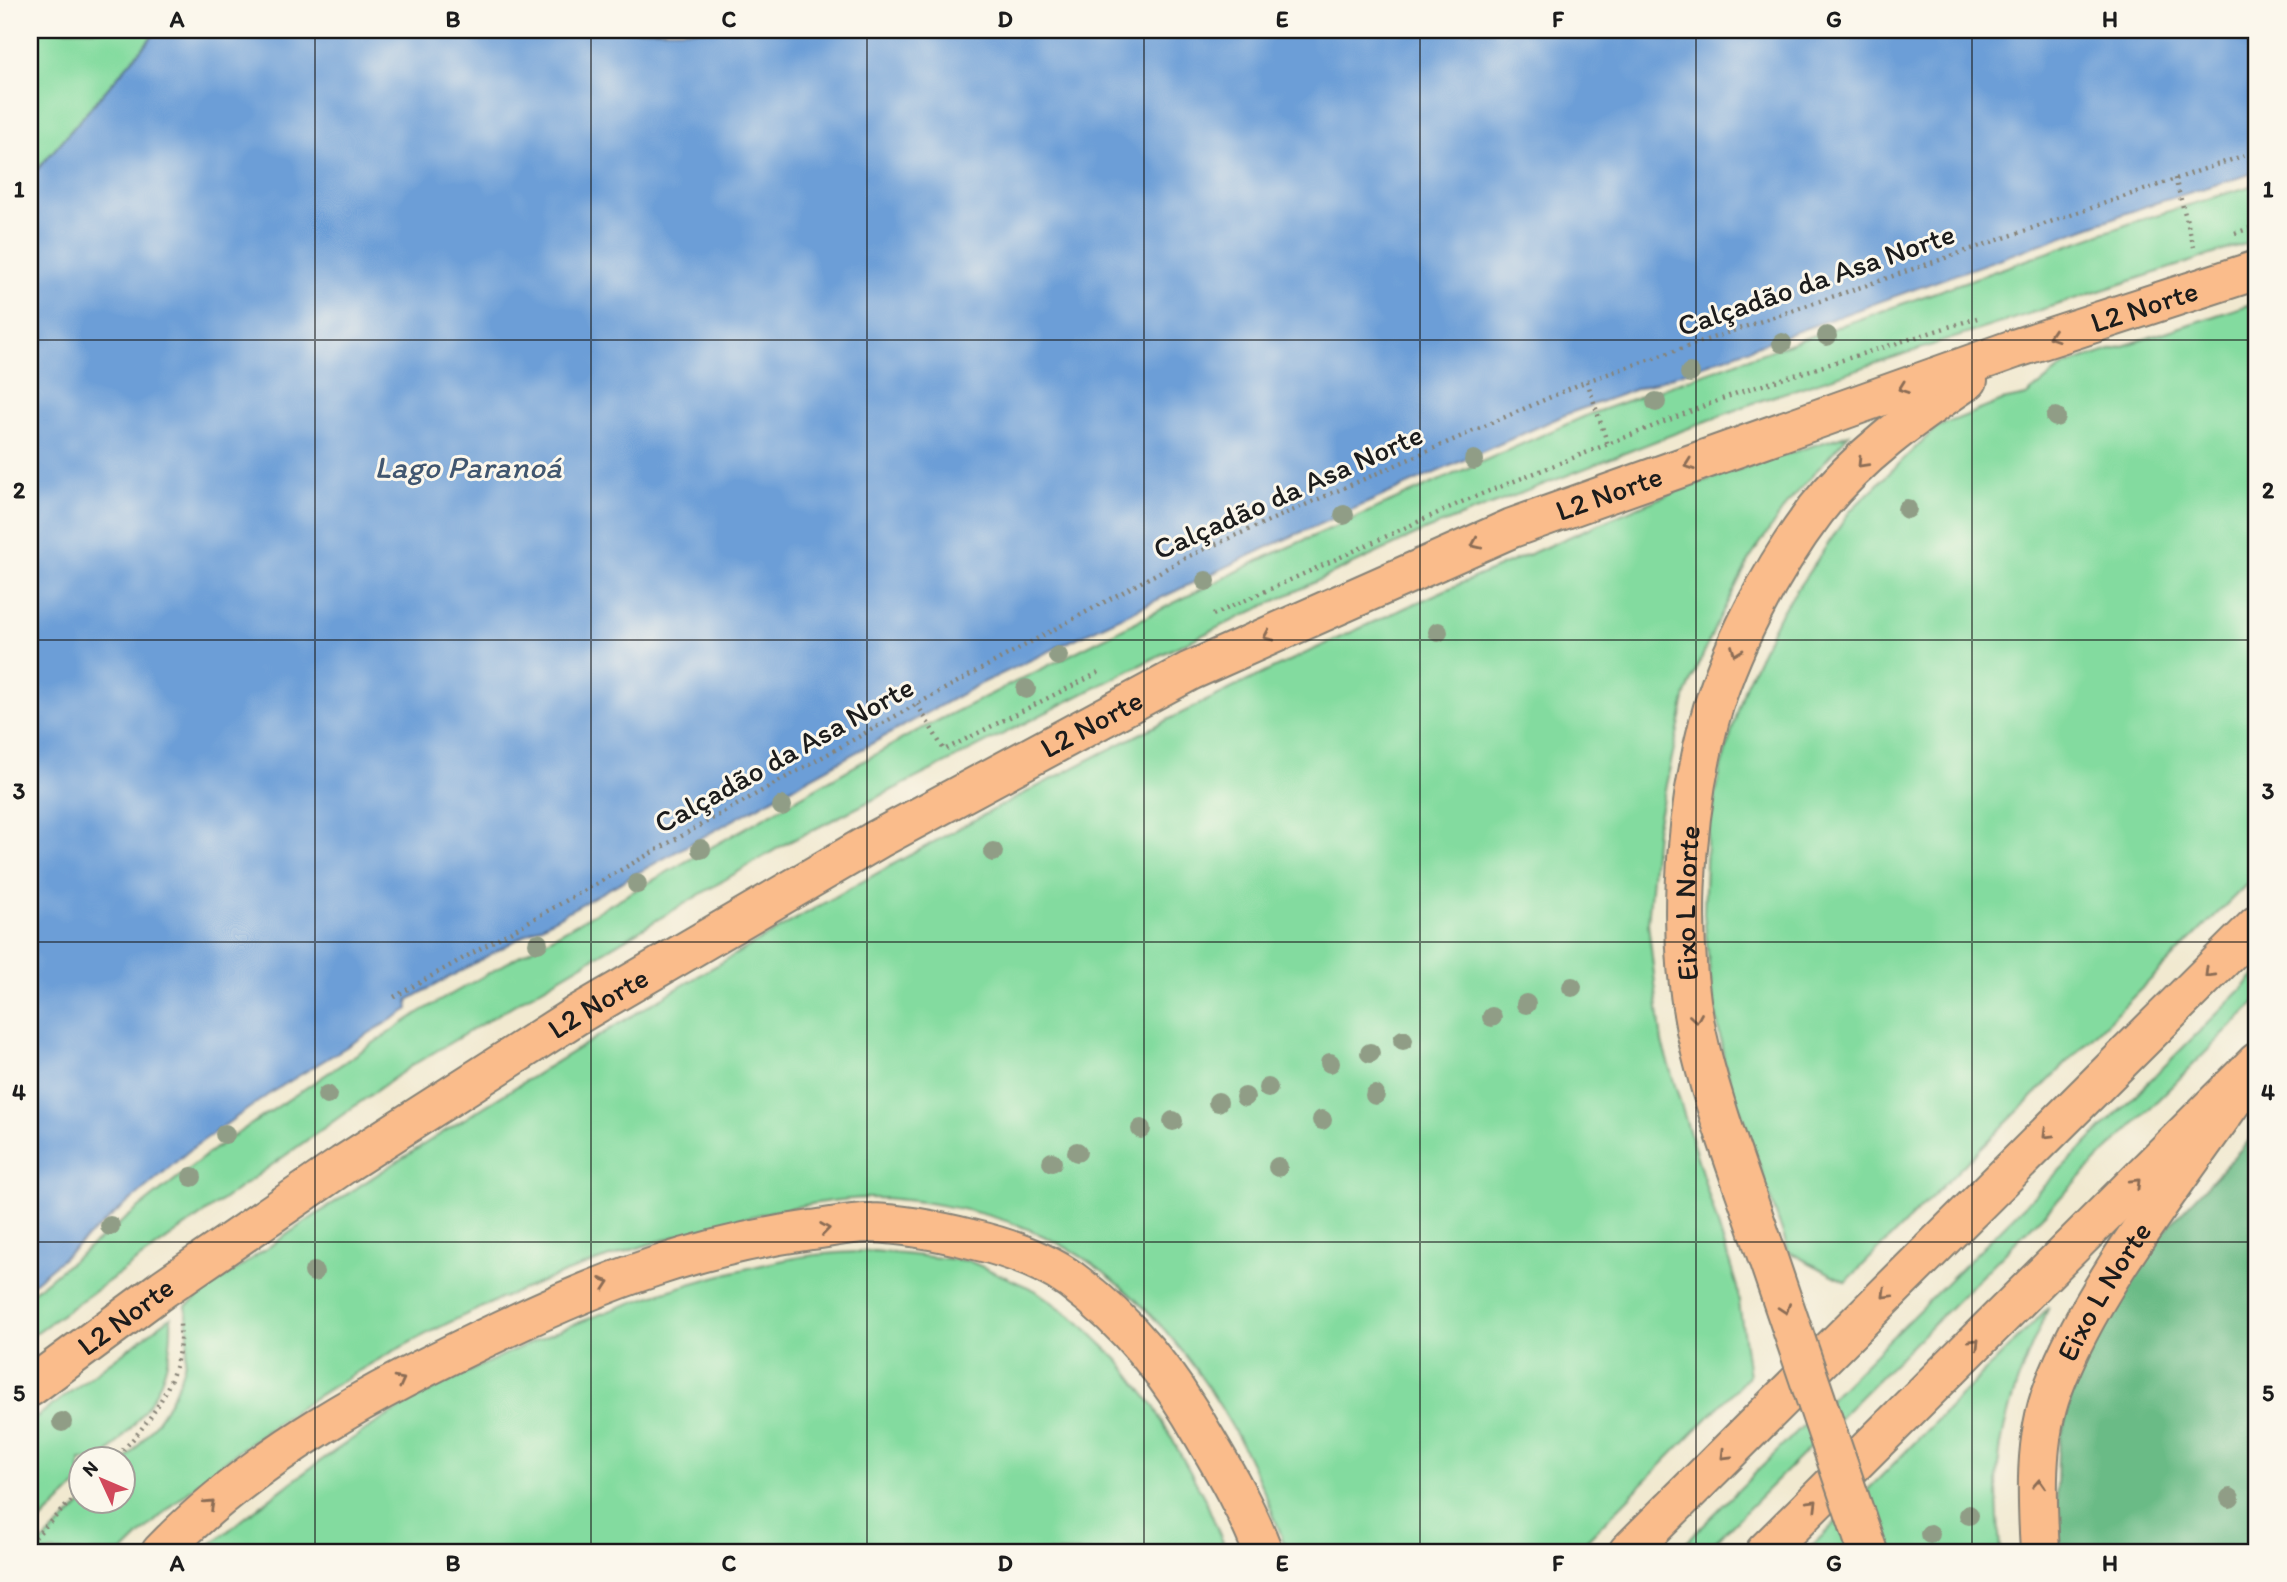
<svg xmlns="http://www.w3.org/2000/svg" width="2287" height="1582" viewBox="0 0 2287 1582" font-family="Itim,sans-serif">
<rect width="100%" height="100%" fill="#fbf7ec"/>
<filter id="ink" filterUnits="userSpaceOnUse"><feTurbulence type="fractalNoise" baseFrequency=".0143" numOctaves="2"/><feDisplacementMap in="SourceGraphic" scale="14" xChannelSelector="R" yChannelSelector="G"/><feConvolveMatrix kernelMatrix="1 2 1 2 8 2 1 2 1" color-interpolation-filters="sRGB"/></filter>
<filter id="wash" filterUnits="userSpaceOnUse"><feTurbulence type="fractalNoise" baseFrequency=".00686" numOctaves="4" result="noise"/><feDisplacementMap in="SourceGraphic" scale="28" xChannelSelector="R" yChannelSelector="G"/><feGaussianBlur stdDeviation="1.57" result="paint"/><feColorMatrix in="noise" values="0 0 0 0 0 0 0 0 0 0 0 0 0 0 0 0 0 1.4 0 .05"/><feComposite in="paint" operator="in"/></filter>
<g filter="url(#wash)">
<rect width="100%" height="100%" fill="#f1e9d0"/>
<path fill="#83db9f" stroke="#507c5e" stroke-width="2" d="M30,30H158L30,178Z
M2257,184V240L1756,402L1424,531L1164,653L785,844L411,1066L30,1337V1294L214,1149L420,1012L915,732L1266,557L1590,414L2137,221Z
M2257,302V874L1846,1282L1789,1252L1725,1065L1711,986L1704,913L1707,840L1721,767L1746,684L1779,616L1851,510L1937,427L2002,401L2026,396L2065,365Z
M1849,434L1787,504L1751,557L1716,625L1686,694L1656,830L1648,923L1662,1043L1737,1287L1749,1376L1575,1552H1287C1245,1427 1163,1288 1037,1233C991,1212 920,1198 869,1198C820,1199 754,1215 707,1228C491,1284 281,1393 123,1552H32L84,1502H122L123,1463C165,1415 197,1374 186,1306C331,1199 484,1106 638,1012C920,842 1209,689 1513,561C1573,536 1634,507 1696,484C1746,466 1798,451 1849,434Z
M2257,974V1001L1705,1552H1676Z
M874,1251L969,1261L1035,1290L1078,1321L1119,1361L1155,1408L1205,1499L1227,1552H201C268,1500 335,1446 408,1404C526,1338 657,1286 789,1259C817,1253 846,1253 874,1251Z
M2049,1307C2025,1359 2004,1409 1998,1466C1995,1494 1999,1524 2000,1552H1806Z
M171,1317C174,1382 145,1415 102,1459L80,1460V1482L30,1532V1422Z"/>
<path fill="#6abb86" stroke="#436c51" stroke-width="2" d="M2257,1132V1552H2055L2058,1450L2078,1367L2136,1261Z"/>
<path fill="#6c9ed7" stroke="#445d7a" stroke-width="2" d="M158,30H2257V172L2149,205L1567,414L1268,547L974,687L408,1000L409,1009L272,1092L191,1149L30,1286V178Z"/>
</g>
<g filter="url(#ink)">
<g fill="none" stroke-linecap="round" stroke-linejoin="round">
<g stroke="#868276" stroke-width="42">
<g id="major">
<path id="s1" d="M1763,1244C1742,1181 1717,1117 1701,1052C1675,950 1683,824 1709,722C1728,651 1772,568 1816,510C1858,456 1913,417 1968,380"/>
<path id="s2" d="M30,1387L164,1288L343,1165L577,1015L878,839L1190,671L1512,528L2014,349L2257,270"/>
<path id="s3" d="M2040,1552C2037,1500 2034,1439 2053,1389C2089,1291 2173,1186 2233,1100"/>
</g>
</g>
<g stroke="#868276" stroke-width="42">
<path id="highway" d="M161,1552C258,1452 378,1388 504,1329C606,1280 698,1246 811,1230C831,1228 852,1222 871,1223C905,1224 939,1231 971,1239C1005,1247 1042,1259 1071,1280C1130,1324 1169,1374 1205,1438C1227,1475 1248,1512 1263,1552
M1628,1552L2257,925
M1765,1552L2257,1062"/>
</g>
<path stroke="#868276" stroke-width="4.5" stroke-dasharray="2 5" stroke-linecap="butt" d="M2175,178L2194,247
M2235,233L2257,226
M1587,381L1608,445
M1213,615L1464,501L1737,393L1977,318
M917,704L944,750L1102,671
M394,997L917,704L1189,556L1587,381L2257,151
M113,1460C150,1424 184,1377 180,1324
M30,1542L80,1492"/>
<use href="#major" stroke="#fabc8b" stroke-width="38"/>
<use href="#highway" stroke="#fabc8b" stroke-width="38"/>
<g stroke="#868276" stroke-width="42" stroke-linecap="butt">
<path id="major-bridge" d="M1763,1244L1868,1552"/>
</g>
<use href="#major-bridge" stroke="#fabc8b" stroke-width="38"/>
</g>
<g fill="#909d86">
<circle cx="1827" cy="336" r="10"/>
<circle cx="1782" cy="343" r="10"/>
<circle cx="1690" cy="373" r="10"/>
<circle cx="1656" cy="402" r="10"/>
<circle cx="2056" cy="417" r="10"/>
<circle cx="1474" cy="460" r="10"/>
<circle cx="1907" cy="509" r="10"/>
<circle cx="1344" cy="515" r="10"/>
<circle cx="1206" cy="581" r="10"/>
<circle cx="1438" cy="632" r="10"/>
<circle cx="1058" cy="656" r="10"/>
<circle cx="1026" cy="689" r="10"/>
<circle cx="782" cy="806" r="10"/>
<circle cx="701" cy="849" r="10"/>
<circle cx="993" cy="852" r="10"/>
<circle cx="637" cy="884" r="10"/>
<circle cx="538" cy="943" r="10"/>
<circle cx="1572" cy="987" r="10"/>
<circle cx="1526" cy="1004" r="10"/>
<circle cx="1492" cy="1017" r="10"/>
<circle cx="1403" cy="1040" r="10"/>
<circle cx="1370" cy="1053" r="10"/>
<circle cx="1330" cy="1063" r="10"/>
<circle cx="1268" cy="1088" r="10"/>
<circle cx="327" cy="1095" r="10"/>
<circle cx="1375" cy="1095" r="10"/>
<circle cx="1245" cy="1097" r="10"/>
<circle cx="1218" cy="1102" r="10"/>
<circle cx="1322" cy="1120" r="10"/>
<circle cx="1173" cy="1121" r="10"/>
<circle cx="1141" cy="1129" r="10"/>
<circle cx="225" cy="1134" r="10"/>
<circle cx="1077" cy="1152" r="10"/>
<circle cx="1052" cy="1162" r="10"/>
<circle cx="1278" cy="1167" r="10"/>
<circle cx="192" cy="1177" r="10"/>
<circle cx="110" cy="1226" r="10"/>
<circle cx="314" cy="1272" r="10"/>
<circle cx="62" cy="1422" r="10"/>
<circle cx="2230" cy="1498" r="10"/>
<circle cx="1969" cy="1515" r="10"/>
<circle cx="1930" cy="1534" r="10"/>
</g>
<defs><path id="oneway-chevron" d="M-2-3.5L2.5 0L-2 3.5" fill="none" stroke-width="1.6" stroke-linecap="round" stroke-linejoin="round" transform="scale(1.75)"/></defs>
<g stroke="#8b6c54">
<use href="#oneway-chevron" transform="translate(2053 336) rotate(162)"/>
<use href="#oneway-chevron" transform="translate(1903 388) rotate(160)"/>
<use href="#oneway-chevron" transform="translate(1862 463) rotate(134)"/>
<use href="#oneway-chevron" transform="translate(1689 465) rotate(160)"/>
<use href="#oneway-chevron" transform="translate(1476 544) rotate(156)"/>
<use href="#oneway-chevron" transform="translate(1268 636) rotate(156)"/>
<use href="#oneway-chevron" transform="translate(1736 651) rotate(111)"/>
<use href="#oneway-chevron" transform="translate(2209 973) rotate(135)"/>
<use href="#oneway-chevron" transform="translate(1696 1018) rotate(81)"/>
<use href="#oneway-chevron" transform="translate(2047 1134) rotate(135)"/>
<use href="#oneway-chevron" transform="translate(2136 1183) rotate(-45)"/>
<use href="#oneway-chevron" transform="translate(825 1229) rotate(-8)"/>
<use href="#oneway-chevron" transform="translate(605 1283) rotate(-19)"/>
<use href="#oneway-chevron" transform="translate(1886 1294) rotate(135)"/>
<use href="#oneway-chevron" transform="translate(1785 1309) rotate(71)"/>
<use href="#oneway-chevron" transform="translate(1975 1343) rotate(-45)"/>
<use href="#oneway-chevron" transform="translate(400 1381) rotate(-28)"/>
<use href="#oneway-chevron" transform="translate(1725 1455) rotate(135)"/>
<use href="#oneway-chevron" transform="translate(2039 1484) rotate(-87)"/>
<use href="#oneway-chevron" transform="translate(210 1504) rotate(-43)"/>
<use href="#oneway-chevron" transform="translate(1813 1504) rotate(-45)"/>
</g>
</g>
<path fill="none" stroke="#1c1c1c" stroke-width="2" stroke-opacity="0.55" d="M315,30V1552M591,30V1552M867,30V1552M1144,30V1552M1420,30V1552M1696,30V1552M1972,30V1552M30,340H2257M30,640H2257M30,942H2257M30,1242H2257"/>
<g text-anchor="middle" stroke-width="6" stroke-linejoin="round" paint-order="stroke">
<g font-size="30" fill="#1c1c1c" stroke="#fbf7ec">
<text transform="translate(1816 280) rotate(-19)" y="10">Calçadão da Asa Norte</text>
<text dy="10" stroke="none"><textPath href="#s2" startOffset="2387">L2 Norte</textPath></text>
<text transform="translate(1288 492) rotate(-24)" y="10">Calçadão da Asa Norte</text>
<text dy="10" stroke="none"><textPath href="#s2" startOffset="1820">L2 Norte</textPath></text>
<text dy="10" stroke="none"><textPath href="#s2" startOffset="1253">L2 Norte</textPath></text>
<text transform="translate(784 755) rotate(-29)" y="10">Calçadão da Asa Norte</text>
<text dy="10" stroke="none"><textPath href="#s1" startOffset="352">Eixo L Norte</textPath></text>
<text dy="10" stroke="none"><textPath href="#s2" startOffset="686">L2 Norte</textPath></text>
<text dy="10" stroke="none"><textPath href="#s3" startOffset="275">Eixo L Norte</textPath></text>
<text dy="10" stroke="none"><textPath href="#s2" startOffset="119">L2 Norte</textPath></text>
</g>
<g font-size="32" font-style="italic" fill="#405670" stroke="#fbf7ec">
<text x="468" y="478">Lago Paranoá</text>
</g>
</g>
<rect width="2287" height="1582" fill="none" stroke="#fbf7ec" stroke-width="77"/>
<g transform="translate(102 1480) rotate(314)"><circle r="33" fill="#fbf7ec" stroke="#a29f99" stroke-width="2"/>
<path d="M0-5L12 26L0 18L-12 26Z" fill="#d1495b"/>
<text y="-10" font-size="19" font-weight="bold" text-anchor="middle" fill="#1c1c1c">N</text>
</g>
<rect x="38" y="38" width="2210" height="1506" fill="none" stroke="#1c1c1c" stroke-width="2.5"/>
<g font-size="23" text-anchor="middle" font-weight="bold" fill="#1c1c1c">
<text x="177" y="27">A</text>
<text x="453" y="27">B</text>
<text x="729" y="27">C</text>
<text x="1005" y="27">D</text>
<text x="1282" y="27">E</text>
<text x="1558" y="27">F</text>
<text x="1834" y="27">G</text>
<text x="2110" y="27">H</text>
<text x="19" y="197">1</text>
<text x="2268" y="197">1</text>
<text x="19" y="498">2</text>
<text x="2268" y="498">2</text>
<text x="19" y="799">3</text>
<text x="2268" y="799">3</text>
<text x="19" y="1100">4</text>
<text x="2268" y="1100">4</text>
<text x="19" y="1401">5</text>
<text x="2268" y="1401">5</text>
<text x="177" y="1571">A</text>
<text x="453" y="1571">B</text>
<text x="729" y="1571">C</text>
<text x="1005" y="1571">D</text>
<text x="1282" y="1571">E</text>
<text x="1558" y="1571">F</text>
<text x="1834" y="1571">G</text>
<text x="2110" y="1571">H</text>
</g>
</svg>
